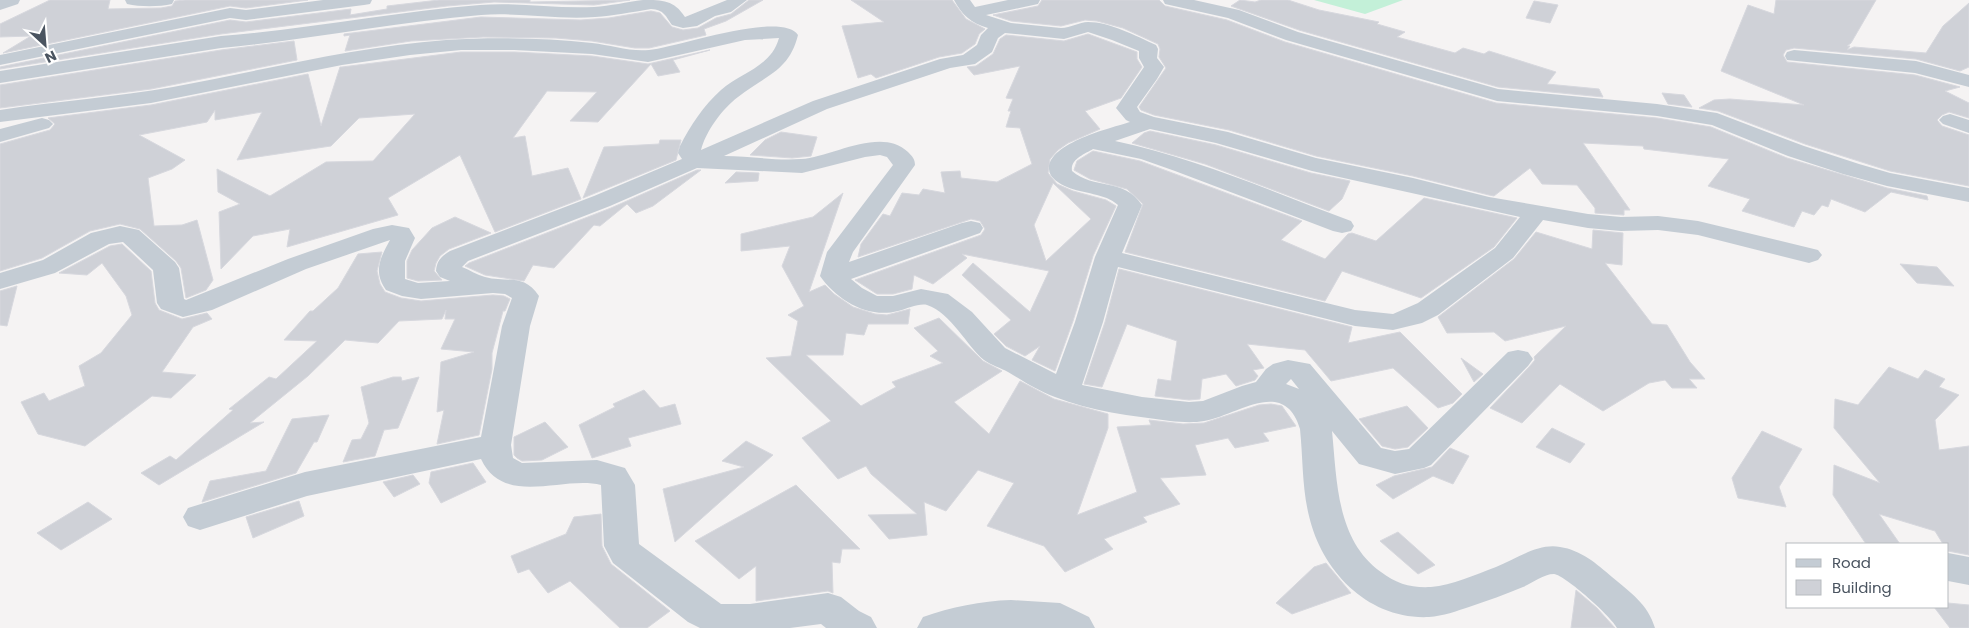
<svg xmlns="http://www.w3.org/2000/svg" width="1969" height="628" viewBox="0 0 1969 628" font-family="Poppins,sans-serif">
<rect width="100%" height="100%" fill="#f5f3f3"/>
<path fill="#c3f0d8" d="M1314,0H1403L1365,14Z"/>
<path fill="#cfd1d7" stroke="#d7d8de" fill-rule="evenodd" d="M50,0H110L108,9L161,8L172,6L175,1L185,0H308L246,8L230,6L3,53L31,36L0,37V24Z
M439,0H530V2L630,0L594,5L494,2L447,6L221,34L0,69V67L230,20L246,22L351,9L350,15L387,9V6Z
M749,0H763L726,21L704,29L706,35L649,48H635L592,41L556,38L483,37L411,41L345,51L350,35L344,36V34L481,17L581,20L609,18L651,11L660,13L672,27L683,30L698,28L716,18L731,14Z
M851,0H952L966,19L985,29L979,34L975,44L962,53L939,57L876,78L871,74L858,78L842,26L884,22Z
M1042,0H1159L1165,6L1227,20L1285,42L1496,103L1657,118L1711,127L1787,158L1887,188L1927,196L1928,200L1891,192L1865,212L1831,199L1828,207L1822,205L1814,215L1802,211L1794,227L1742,211L1750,199L1708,186L1729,159L1644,149L1643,146L1583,143L1630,210H1624V215L1595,213V208L1577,185L1542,184L1530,168L1494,196L1489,195L1413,176L1316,156L1229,130L1154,115L1141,110L1139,107L1166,68L1159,57L1160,49L1158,44L1123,28L1097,21L1085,20L1061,26L1011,21L993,15L1038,6Z
M1240,0L1255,2L1261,0H1288L1319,10L1379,22L1377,24L1405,32L1397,37L1455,53L1463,48L1484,54L1489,51L1556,72L1547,84L1599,89L1603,97L1498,87L1299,30L1231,6Z
M1776,0H1876L1851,43L1847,46H1850L1847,50L1854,47L1926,53L1943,26L1969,3V67L1960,71L1916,59L1794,48L1786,50L1783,55L1787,62L1915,75L1960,87L1945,91L1969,103V118L1949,112L1942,115L1937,120L1942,126L1969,135V186L1890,171L1805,144L1718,111L1699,108L1714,100L1730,99L1804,105L1721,71L1748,5L1774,14Z
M1534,1L1558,5L1550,23L1526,18Z
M1088,34L1137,52V59L1142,67L1121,98L1085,111L1100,129L1068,143L1058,150L1050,159L1048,173L1057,184L1073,191L1106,200L1116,206L1093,256L1073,321L1055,371L1032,360L1040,346L1025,356L1006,346L994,334L1011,320L962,275L973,263L1030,312L1049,271L962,254L967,258L933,284L914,275L912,289L893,294H877L855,280L981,235L985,229L980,221L971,219L858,257L861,244L883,214L890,216L902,193L919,195L923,189L945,193L941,172L960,171L961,178L997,182L1032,164L1020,128L1006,127L1011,111H1008L1013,99L1006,98L1020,66L974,75L967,67L976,66L993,54L1000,39L1006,35L1064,41ZM1053,183L1091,219L1046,261L1034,225Z
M294,41L297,60L151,89L0,108V85L221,50Z
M710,50L673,60L680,72L658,76L651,64L598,122L570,121L597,92L547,91L513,138L525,136L532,176L568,168L581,199L495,232L460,155L388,198L398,215L287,247L290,229L253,236L221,269L219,212L240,204L218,192L217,169L270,196L326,162L373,161L415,114L359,118L331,146L237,160L262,112L215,120V110L207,122L139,135L185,160L172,169L148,178L154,226L182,225L197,220L213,280L206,290L186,298L181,268L176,261L140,229L120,224L90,231L42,258L0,271V144L50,130L55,124L48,118L151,105L308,74L321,126L340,67H342L461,52H514L592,56L648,64Z
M1662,93L1684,95L1692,107L1668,104Z
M1150,131L1216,145L1311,173L1350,181L1342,199L1329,211L1205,164L1132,143L1144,133Z
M781,132L817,137L811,156L792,158L750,155L765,140Z
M660,140H681L676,160L583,198L604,147L659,144Z
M1093,151L1140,161L1302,221L1281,240L1325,259L1348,234L1352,233L1376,241L1424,198L1517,218L1494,247L1421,298L1342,271L1325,301L1125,252L1143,204L1127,189L1090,179L1074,170L1077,161Z
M697,170H701L653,206L636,213L627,204L600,226L594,225L554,268L533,265L524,281L485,275L465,266L469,263L611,208Z
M736,172L759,173L758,181L725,183Z
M843,193L809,292L825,285L834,294L853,307L875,314L887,315L910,309L908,324H868L864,335L846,333L843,355H806L861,406L896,387L892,382L943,363L930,356L938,351L914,328L939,318L983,361L1002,371L954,402L989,434L1020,381L1054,399L1108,414V428L1077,515L1137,492L1117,427L1151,425L1149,420L1183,424L1204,423L1259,405L1271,404L1282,406L1296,426L1263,433L1269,441L1235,448L1228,438L1195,445L1206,475L1160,478L1180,504L1143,517L1147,522L1104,539L1113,549L1065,572L1044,546L987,526L1014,483L978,470L946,511L924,502L927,535L889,539L868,515L917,514L871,474L866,466L838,479L802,438L831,421L766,358L791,356L798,321L788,315L804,306L782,266L790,246L741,251V234L813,217Z
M455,217L491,233L449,249L440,256L436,263L434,271L442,280L418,281L407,278V261L412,250L432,228Z
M1593,230L1623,233L1622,265L1605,263L1652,324L1667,325L1690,362L1705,379H1689L1697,388H1672L1665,380L1649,383L1603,411L1560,384L1522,423L1490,408L1529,367L1535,360L1534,357L1566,326L1505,341L1494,332L1447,333L1438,317L1514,259L1536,232L1592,249Z
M122,244L151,271L155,303L159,310L182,319L207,313L212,319L193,327L162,372L196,375L171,398L152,396L85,446L38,434L21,402L44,393L49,401L85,386L79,366L101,353L132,315L126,296L102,263L87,275L59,273L110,246Z
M382,252L377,271L380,284L385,292L401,298L421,301L493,295L504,296L510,299L505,311H503L492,353V369L479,435L437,444L444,410L437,412L441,362L474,352L441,349L455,319H445L446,310L442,319L399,321L378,343L345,340L308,376L250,423L264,422L159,485L141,473L170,456L176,460L233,410L229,409L269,377L276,379L317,341L284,340L310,311H313L338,288L358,254Z
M1900,264L1937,267L1954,286L1917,283Z
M1119,269L1352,327L1348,343L1400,332L1462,394L1453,403L1438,408L1393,368L1331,381L1305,350L1247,344L1264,368L1253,370L1258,376L1255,380L1236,386L1226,374L1202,379L1200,399L1189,400L1155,396L1158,379L1171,381L1177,341L1127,324L1102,387L1084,384L1105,322Z
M17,286L7,326L0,325V291Z
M1461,358L1483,374L1474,382Z
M1889,367L1918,379L1925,370L1945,379L1939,387L1959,395L1935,420L1939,450L1969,446V555L1948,551V544H1943L1935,531L1879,514L1900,544H1866L1833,495L1834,465L1880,483L1834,428L1835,399L1858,405Z
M393,377H401L402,381L419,377L398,428L384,430L375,456L343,462L352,440L361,439L369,423L361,387Z
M644,390L660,408L675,404L681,424L628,438L631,446L592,458L579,425L615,407L613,404Z
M1407,406L1428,428L1408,447L1395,449L1382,446L1359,419Z
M329,415L317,442H314L296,473L202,502L210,481L266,471L292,419Z
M545,422L568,447L542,460L522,461L517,458L514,455V437Z
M1552,428L1585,444L1570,463L1536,447Z
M1762,431L1802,449L1779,487L1786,507L1738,498L1732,478Z
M746,441L773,455L675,542L663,489L744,467L722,461Z
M1450,448L1469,456L1453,484L1433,476L1393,499L1376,485L1394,476L1432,467Z
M473,463L486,482L441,503L429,483L431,472Z
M413,475L420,484L394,497L383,482Z
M796,485L860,549H842L840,563L832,562L833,593L828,591L756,601V566L739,579L695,541Z
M299,501L304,516L253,538L246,517Z
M88,502L112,519L61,550L37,533Z
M601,514L602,546L611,564L670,611L647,628H620L570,581L548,593L529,569L518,573L511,556L566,534L574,517Z
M1398,532L1435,565L1418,574L1380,541Z
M1326,563L1351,593L1292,614L1276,603L1314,567Z
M1576,590L1597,608L1615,628H1571Z
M1948,603L1969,605V628H1950L1934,607H1948Z"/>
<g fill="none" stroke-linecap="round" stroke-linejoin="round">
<path fill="#c4ccd4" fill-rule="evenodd" d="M0,0H20L18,4L0,10Z
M125,0H174L172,4C159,7 140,7 127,4Z
M323,0H372L370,4L364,5L246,20L230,18L0,65V55L230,8L246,10Z
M643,0C663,0 674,0 685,17L727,0H747L731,12L715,16L697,26L683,28L672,25C665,15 664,10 651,9C632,12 613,16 595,17C557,20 519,12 481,15C394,22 308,40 221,48L0,83V71L221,36C308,29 393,12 480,5C518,2 556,9 594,7C610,6 627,2 643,0Z
M954,0H970L975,7L1008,0H1040L1038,4L986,15L1011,23L1061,28C1071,28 1079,22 1088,22C1110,22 1136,36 1156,45L1158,49L1157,58L1164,67L1157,79L1137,107L1140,112L1154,117L1228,132L1316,158L1413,178L1489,197L1588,214L1621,217L1658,216L1698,221L1818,250L1822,255L1818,260L1809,263L1698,235L1658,230L1621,231L1588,228L1543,220L1513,258L1438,315L1422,323L1393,330L1355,326L1118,267L1103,322L1082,385L1142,397L1189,402L1203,401L1242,386L1256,382L1266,369L1273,364L1288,360L1310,364L1381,448L1395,451L1409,449L1508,352L1518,350L1528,352L1533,359L1528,366L1431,465L1424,468L1395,474L1359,464L1332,431C1337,480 1336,540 1381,572C1397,584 1411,588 1431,587C1452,585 1475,575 1496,567C1516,559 1538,543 1560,547C1581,550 1597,564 1612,577C1630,592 1648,604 1655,628H1617C1613,618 1565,575 1554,574C1543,574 1533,583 1523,587C1506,594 1487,601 1469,607C1457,611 1443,616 1429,617C1369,620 1322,572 1309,516C1302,488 1303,458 1300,429C1284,376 1237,416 1204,421C1193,423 1181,422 1170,421C1132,416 1090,411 1055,397C1038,391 1023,381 1008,372C1001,368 991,365 984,360C967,346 951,313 927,305C919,303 907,309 898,311C868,319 837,300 820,276L827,252L893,165L887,157L880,155L865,157L802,173L697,168L610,206L468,261L462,267C470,270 477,275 485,277C506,283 524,273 539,296L530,326L511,445L513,458L522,463L597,460L625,468L635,485L639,544L721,604H750L828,593L841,597L859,611L871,617L877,628H826L821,624L790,628H700L688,622L613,563L604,546L601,485C563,475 504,508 481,459L307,496L200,530L188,526L183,517L188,508L305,472L481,437L502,326L512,298L505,294L493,293L421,299L402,296L386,290C373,272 380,258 390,240L306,269L212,310L183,317L161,309L157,303L153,270L123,242L109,244L55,273L0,289V273L43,260L91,233L120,226L139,230L175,262L179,268L184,299L186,300L288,259L373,229L392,225L409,228L415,238L405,261V279L418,283L450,281L440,277L436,271C437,260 441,257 450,251L594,196L682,159L678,153L680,146C690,126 704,105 721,90C742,72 771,67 779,38L745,40L648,62L592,54L514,50H461L410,55L342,65L151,103L0,122V110C58,101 116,97 173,87C264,70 354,47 446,40C495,37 544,38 592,43C611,45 630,52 649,50C676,48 781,10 798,35C789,72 764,76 738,97C722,109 706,131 701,150L813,101L940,59L963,55L977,45L981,35L988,28C971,23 962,15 954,0ZM1088,32L1112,40L1139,51V58L1144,67L1116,108L1126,120L1130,122C1111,128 1048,143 1049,169C1049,178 1060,184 1067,187C1083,194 1105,193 1118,205L1095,257L1075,322L1056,374L1005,348L972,312L948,294L921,289L893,296H877L862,288L851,279L980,233L983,228L980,223L971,221L962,223L849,262L853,252L915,165C915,159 912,156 908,152C881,126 832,157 801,159C776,161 749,156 724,156L827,109L950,68L975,64L992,52L998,38L1005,33L1064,39ZM1150,129L1216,143L1312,171L1520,217L1495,248L1418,303L1393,314L1355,310L1122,253L1142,205C1123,177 1094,190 1072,171C1070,159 1085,154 1093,149L1141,159L1175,171L1333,231L1342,233L1351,231L1354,226L1351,221C1273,192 1196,158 1115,141ZM1291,379L1299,389L1286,384Z
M1163,0H1194L1239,10L1298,32L1498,89L1657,104L1717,113L1804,146L1859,164L1890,173L1969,188V202L1887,186L1843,174L1788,156L1712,125L1657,116L1497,101L1286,40L1228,18L1165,4Z
M1794,50L1916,61L1969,75V87L1915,73L1787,60L1785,56L1787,52Z
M1950,114L1969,120V133L1943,124L1939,120L1943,116Z
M42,118L49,120L53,124L49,128L0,142V129Z
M1948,553L1969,557V585L1948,581Z
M1011,600L1060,603L1089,617L1095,628H917L923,617C951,607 981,601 1011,600Z"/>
</g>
<rect x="1786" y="543" width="162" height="65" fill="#ffffff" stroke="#b7bbbf"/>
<rect x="1796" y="559" width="25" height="8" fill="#c4ccd4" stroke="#b7bbbf"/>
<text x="1832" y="568" font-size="15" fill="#4a5460">Road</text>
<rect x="1796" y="580" width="25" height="15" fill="#cfd1d7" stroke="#b7bbbf"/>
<text x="1832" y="593" font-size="15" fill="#4a5460">Building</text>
<g transform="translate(45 45) rotate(154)" stroke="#ffffff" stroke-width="4" paint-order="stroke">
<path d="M0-4L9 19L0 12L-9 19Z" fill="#4a5460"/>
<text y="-8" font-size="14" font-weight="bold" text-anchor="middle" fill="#4a5460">N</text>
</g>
</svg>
